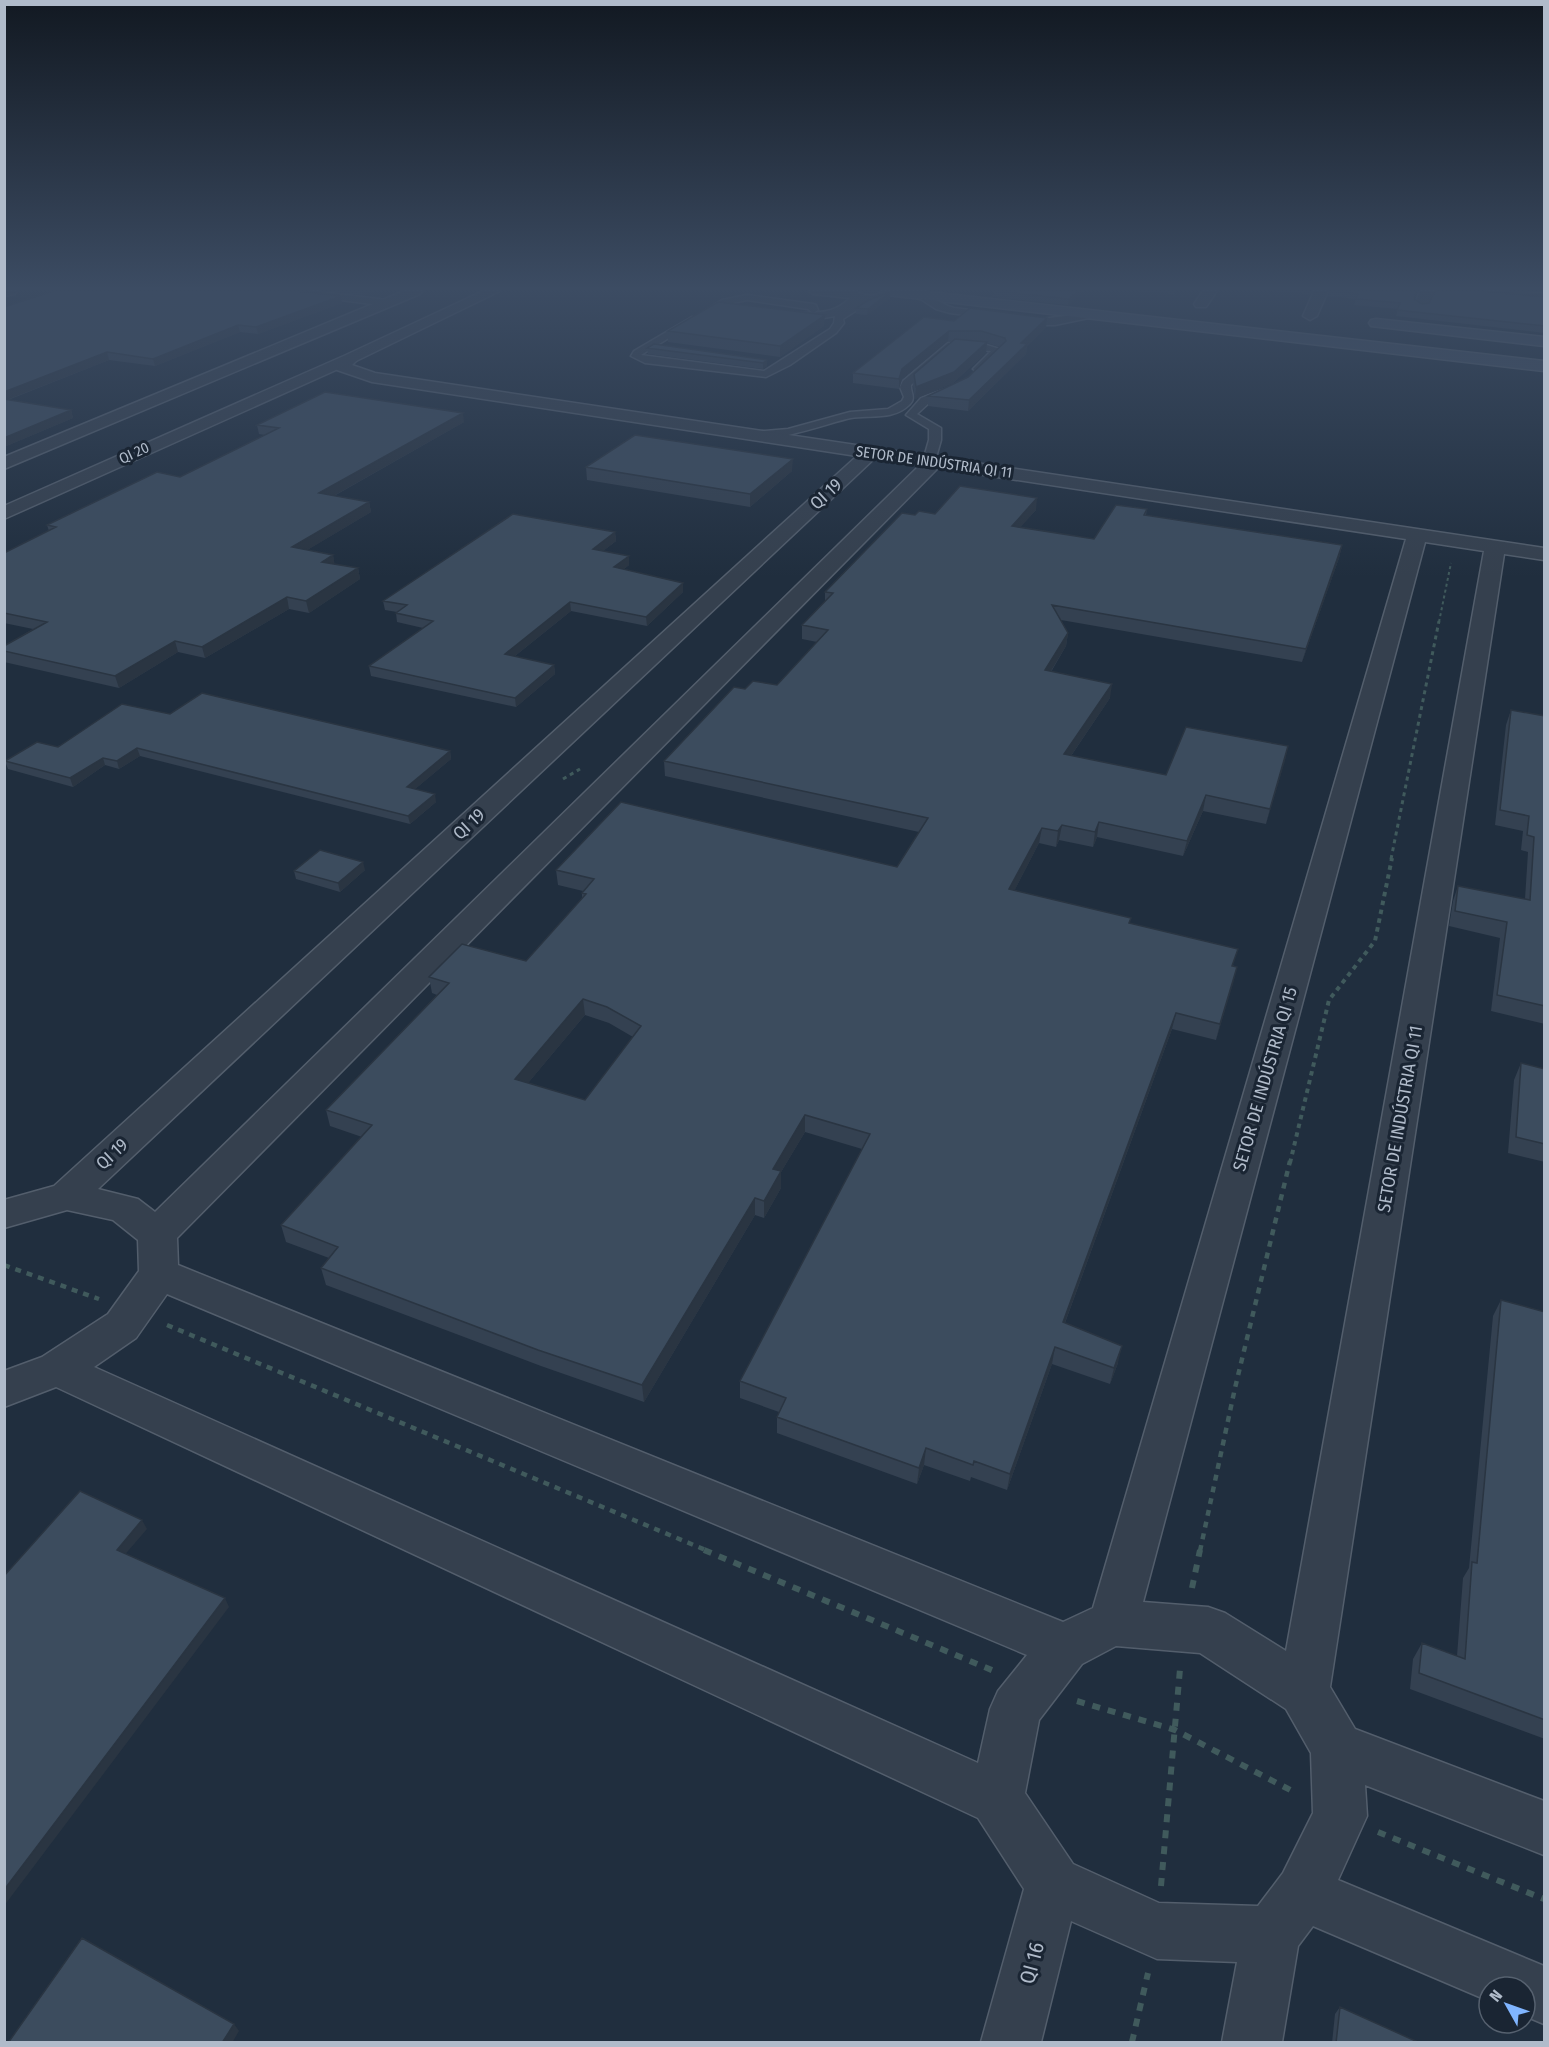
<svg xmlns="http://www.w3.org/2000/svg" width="1549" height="2047" viewBox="0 0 1549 2047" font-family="'Fira Sans Condensed',sans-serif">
<rect width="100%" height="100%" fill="#202e3e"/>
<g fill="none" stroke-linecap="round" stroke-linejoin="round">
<g stroke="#535e6c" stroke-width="3">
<path id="service" d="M313,291L387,300L391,303L387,306L310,296V292Z
M809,291H857L858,293L871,296L889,291L899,292L868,303L843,319L844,323L836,333L790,365L766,377L645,363L631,356L634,351L692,317L695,318V322L641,355L764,371L830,329L834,323L835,316L813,320L794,318V314C816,311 832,316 850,298L813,294Z
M916,292C928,292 941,305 954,308L1041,319L1098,312L1103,315L1055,325H1041L950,313L936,309L916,296Z
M747,295L813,304L816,305L818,310L813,313L808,309L747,300L728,304L715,310L711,307L722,300Z
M948,343H980L1003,350L978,372L973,369L991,351L953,348L911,385C910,392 917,398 909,405C894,420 871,415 851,418C830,422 763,448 747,435L753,432L788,429L850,412L888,409L902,401L904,397L900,387L903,381Z
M954,386L959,389L958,391L929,403L917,414L941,428V440L935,461L929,464L925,463L923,461L929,440V429L906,415L921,398Z"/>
</g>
<g stroke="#535e6c" stroke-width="3">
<path id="minor" d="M4,291H17L15,294L4,296Z
M1203,291H1217L1206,307H1196L1194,304Z
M1314,291H1328L1317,316L1310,320L1303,316Z
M1420,291H1434L1427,307L1422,308L1415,304Z
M1475,291L1544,293V301L1482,295Z
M351,353L359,358L352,365L375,373L1544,548V560L1504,554L1330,1687L1355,1729L1544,1801V1855L1365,1785L1367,1816L1338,1880L1544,1966V2024L1525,2016V1987H1489V2001L1313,1926L1298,1946L1282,2042H1222L1237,1962L1157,1959L1071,1921L1041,2042H981L1024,1889L978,1818L56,1387L4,1407V1371L42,1357L108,1314L139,1271L138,1240L113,1220L67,1210L4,1228V1200L54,1186L857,456L372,382L337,370L335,367L337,361ZM875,458L920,465L155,1212L138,1199L98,1189ZM938,468L1406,539L1093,1608L1063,1622L178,1265L177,1238ZM1425,542L1484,551L1286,1651L1225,1613L1208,1607L1143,1602ZM167,1294L1027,1655L998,1691L990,1709L978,1763L94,1367L136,1338ZM1116,1646L1200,1653L1286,1709L1311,1753L1313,1813L1283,1873L1258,1906L1159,1903L1073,1864L1025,1793L1039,1720L1082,1664Z"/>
</g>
<g stroke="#535e6c" stroke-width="3">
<path id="tertiary" d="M404,291H422L420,294L4,469V457Z
M483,291H500L356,361L4,519V506L346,355Z"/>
</g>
<g stroke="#535e6c" stroke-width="3">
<path id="secondary" d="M880,291H920L1544,361V371L887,295Z
M1376,319L1544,337V346L1371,326L1369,323L1371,320Z"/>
</g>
<path stroke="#405a5c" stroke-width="2" stroke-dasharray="3 3" stroke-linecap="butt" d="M1439,622L1451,563"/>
<path stroke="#405a5c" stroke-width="3" stroke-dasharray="4 4" stroke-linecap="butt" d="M563,779L580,769
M1391,859L1439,621"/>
<path stroke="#405a5c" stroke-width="4" stroke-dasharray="4.5 4.5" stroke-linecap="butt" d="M1290,1163L1329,1000L1375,941L1392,858"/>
<path stroke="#405a5c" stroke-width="4.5" stroke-dasharray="6 6" stroke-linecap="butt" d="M4,1265L99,1299
M167,1325L708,1551
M1200,1551L1235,1388L1290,1161"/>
<path stroke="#405a5c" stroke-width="6" stroke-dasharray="8 8" stroke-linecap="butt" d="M704,1550L994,1671
M1192,1588L1200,1550
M1077,1701L1175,1730L1296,1793
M1378,1832L1544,1899
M1161,1886L1180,1669
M1132,2042L1148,1973"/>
<use href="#service" fill="#35404e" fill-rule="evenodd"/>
<use href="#minor" fill="#35404e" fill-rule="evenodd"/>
<use href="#tertiary" fill="#35404e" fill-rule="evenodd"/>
<use href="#secondary" fill="#424f62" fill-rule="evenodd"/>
</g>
<path fill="#344151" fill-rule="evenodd" d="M323,291H374L363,295Z
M862,291H876L871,294Z
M994,291H1083L1068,305L993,297Z
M1136,291H1177L1175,294Z
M1274,291H1313L1310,294Z
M1329,291H1418L1415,299L1422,304L1545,297V333L1396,316L1398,309L1354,305L1356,299L1328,296Z
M890,298L867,315L856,314V308Z
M342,303L258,334L240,332L155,366L109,360L8,400L71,410L73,418L4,447V307Z
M1047,318L1046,327L1027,346L1026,354L968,411L928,406V396L968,377L1000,347L987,343L986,353L953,383L915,399L913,386L914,374L953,341H948L902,379L899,389L853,383V373L954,321Z
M824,326L780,357L668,342V331Z
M647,348L767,360V366L763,369L648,354Z
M464,422L334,496L369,502L371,512L307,550L333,555L334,564L358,568L360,579L309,613L289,609L205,658L178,652L119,688L4,662V646L33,629L4,623V553L49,531L47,525L180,477L265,435L259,434L257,425Z
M586,467L792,471L750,507L587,480Z
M1147,509L1146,515L1342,545L1339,558L1302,662L1061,620L1068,633L1066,646L1051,672L1110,698L1071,756L1166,775L1288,746L1266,824L1203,811L1183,856L1097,837L1093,847L1059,840L1056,847L1039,843L1014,891L1130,924L1237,967L1216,1040L1172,1029L1065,1323L1118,1363L1110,1384L1052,1364L1007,1490L971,1477L970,1481L924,1465L917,1484L777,1433V1417L779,1412L740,1398V1381L862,1149L805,1132L781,1172V1188L764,1218L755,1215L644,1402L541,1366L326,1285L321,1268L329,1258L286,1242L281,1225L362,1137L330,1126L326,1110L437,995L432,993L429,977L526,961L582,899V893L583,891L558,885L556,870L897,867L919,832L665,776L664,761L745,689L777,685L817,642L802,639V625L825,602V592L915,515L1036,510L1020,527L1094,539ZM585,1015L609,1023L633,1037L585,1100L528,1083Z
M615,532L616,541L603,551L629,565L624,569L683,592L647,626L571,611L515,656L554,665L555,674L516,707L371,676L369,666L423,628L397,622L396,613L397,612L385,610L383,601Z
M1511,710L1545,716V1024L1491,1011L1500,938L1449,926L1453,901L1458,886L1525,899L1528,852L1521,850L1523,831L1495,825L1506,725Z
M170,714L450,751L451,759L415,789L436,802L410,824L140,756L119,769L105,765L73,787L8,769L5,761Z
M365,870L340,892L296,879L294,871Z
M1521,1063L1545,1069V1162L1508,1153L1514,1080Z
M1501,1300L1545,1312V1739L1410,1689L1413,1659L1422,1643L1457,1656L1463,1578L1469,1568L1493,1316Z
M1340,2007L1420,2043H1332L1335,2014Z"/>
<path fill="#2a3542" d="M362,291H374L363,295Z
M1078,291H1083L1068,305L1069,299Z
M890,292V298L867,315L868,309Z
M341,296L342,303L258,334L256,327Z
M825,315L824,326L780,357V346Z
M1047,318L1046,327L1027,346L1026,354L968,411L969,400L1021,343Z
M238,325L240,332L155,366L153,359Z
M949,331L948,341L902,379L899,389V379L902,369Z
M987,342L986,353L953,383L915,399L916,387Z
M107,352L109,360L4,401V392Z
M767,360V366L763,369V363Z
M71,410L73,418L4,447V438Z
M463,413L464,422L321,503L319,493Z
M793,459L792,471L750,507V494Z
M1037,498L1036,510L1010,539L1012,526Z
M369,502L371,512L294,558L292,547Z
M615,532L616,541L594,558L593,549Z
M1342,545L1339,558L1302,662L1306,649Z
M333,555L335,566L322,562Z
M629,556V565L615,576L614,567Z
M358,568L360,579L309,613L306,601Z
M683,583V592L647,626L646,617Z
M287,597L289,609L205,658L202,647Z
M570,602L571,611L506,663L505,654Z
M1068,633L1066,646L1043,684L1045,670Z
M175,641L178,652L119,688L115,676Z
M554,665L555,674L516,707L515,698Z
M1112,684L1110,698L1062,769L1064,754Z
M1288,746L1285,761L1266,824L1270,809Z
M137,748L140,756L119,769L117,761Z
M450,751L451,759L408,795L407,787Z
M103,758L105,765L73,787L70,778Z
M435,794L436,802L410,824L408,816Z
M1206,795L1203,811L1183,856L1187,841Z
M1099,822L1097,837L1093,847L1095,832Z
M1062,825L1059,840L1056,847L1058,831Z
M1042,828L1039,843L1007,905L1009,889Z
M363,862L365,870L340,892L338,883Z
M1237,967L1233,984L1216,1040L1220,1024Z
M583,999L585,1015L518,1095L515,1079Z
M1176,1013L1172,1029L1059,1339L1063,1322Z
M805,1115V1132L781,1172V1188L764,1218V1201L773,1169Z
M755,1198V1215L644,1402L642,1385Z
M1122,1346L1118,1363L1110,1384L1114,1368Z
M1055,1347L1052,1364L1007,1490L1010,1474Z
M926,1448L924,1465L917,1484L919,1468Z
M142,1520L147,1529L122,1558L117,1550Z
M225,1598L229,1607L4,1906V1890Z
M234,2024L239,2031L232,2043H222Z"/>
<path fill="#3c4c5e" stroke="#2a3542" stroke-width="1.5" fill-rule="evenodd" d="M54,291H295L341,296L256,327L238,325L153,359L107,352L4,392V307Z
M994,291H1078L1069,299Z
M1331,291H1417L1414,299L1422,304L1429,303L1435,291H1482L1545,297V326L1397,310L1400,303L1356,299L1358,294Z
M890,292L868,309L856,308L869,300Z
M718,302L825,315L780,346L668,331Z
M970,308L1047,318L1021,343L1027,344L969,400L928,396L968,377L1006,341L1005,338L981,331H949L902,369L899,379L853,373L924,317L954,321Z
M955,339L987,342L954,372L916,387L914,374Z
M654,344L767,360L763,363L647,348Z
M325,392L463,413L319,493L369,502L292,547L333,555L322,562L358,568L306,601L287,597L202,647L175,641L115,676L4,651V646L47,622L4,613V553L56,527L47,525L157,472L180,477L279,428L257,425Z
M4,399L71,410L4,438Z
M635,435L793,459L750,494L586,467Z
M960,486L1037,498L1012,526L1094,539L1116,505L1147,509L1144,515L1342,545L1306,649L1052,605L1068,633L1045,670L1112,684L1064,754L1166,775L1186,727L1288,746L1270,809L1206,795L1187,841L1099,822L1095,832L1062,825L1058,831L1042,828L1009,889L1131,918L1129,923L1238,949L1232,966L1237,967L1220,1024L1176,1013L1063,1322L1122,1346L1114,1368L1055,1347L1010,1474L974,1461L973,1465L926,1448L919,1468L777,1417L786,1398L740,1381L870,1134L805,1115L773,1169L781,1171L764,1201L755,1198L642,1385L538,1350L321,1268L338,1247L281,1225L372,1125L326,1110L449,983L429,977L462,944L526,961L586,894L582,893L594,879L556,870L621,802L897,867L928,818L664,761L734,687L745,689L753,681L777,685L828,630L802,625L833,593L825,592L902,513L915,515L919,511L935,514ZM583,999L607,1007L641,1026L585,1100L515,1079Z
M513,514L615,532L593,549L629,556L614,567L683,583L646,617L570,602L505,654L554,665L515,698L369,666L433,621L396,613L407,605L383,601Z
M202,693L450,751L407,787L435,794L408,816L137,748L117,761L103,758L70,778L5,761L37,742L58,747L122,704L170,714Z
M1511,710L1545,716V1006L1497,995L1507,922L1455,911L1458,886L1530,900L1534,837L1527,835L1529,816L1500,810Z
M320,850L363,862L338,883L294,871Z
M1521,1063L1545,1069V1144L1516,1137Z
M1501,1300L1545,1312V1720L1419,1673L1422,1643L1465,1659L1472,1562L1477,1563Z
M80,1491L142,1520L117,1550L225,1598L4,1890V1576Z
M82,1938L234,2024L222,2043H8Z
M1340,2007L1420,2043H1336Z"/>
<linearGradient id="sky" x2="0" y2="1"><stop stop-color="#121922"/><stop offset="0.5" stop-color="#3c4c63"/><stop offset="1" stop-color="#3c4c63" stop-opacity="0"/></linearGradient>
<rect width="1549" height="577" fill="url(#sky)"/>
<g text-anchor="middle" stroke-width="6" stroke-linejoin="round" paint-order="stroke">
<g font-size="15" fill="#b0bbca" stroke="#1a2533">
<text transform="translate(134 453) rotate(-25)" y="5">QI 20</text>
<text transform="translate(934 462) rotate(8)" y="5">SETOR DE INDÚSTRIA QI 11</text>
</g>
<g font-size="18" fill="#b0bbca" stroke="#1a2533">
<text transform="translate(826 494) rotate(-43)" y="6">QI 19</text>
<text transform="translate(469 824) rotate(-43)" y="6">QI 19</text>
<text transform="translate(1265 1079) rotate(-74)" y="6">SETOR DE INDÚSTRIA QI 15</text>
<text transform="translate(1400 1119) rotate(-80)" y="6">SETOR DE INDÚSTRIA QI 11</text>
<text transform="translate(112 1154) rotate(-43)" y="6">QI 19</text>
</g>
<g font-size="21" fill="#b0bbca" stroke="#1a2533">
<text transform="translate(1032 1963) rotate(-75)" y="7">QI 16</text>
</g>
</g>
<rect width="1549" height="2047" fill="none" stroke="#b0bbca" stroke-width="12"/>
<g transform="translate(1507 2005) rotate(310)"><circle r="28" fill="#1a2533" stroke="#56616f" stroke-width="1.5"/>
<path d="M0-4.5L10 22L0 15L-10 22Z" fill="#80b5ff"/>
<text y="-9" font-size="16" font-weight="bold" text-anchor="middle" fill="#b0bbca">N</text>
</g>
</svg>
